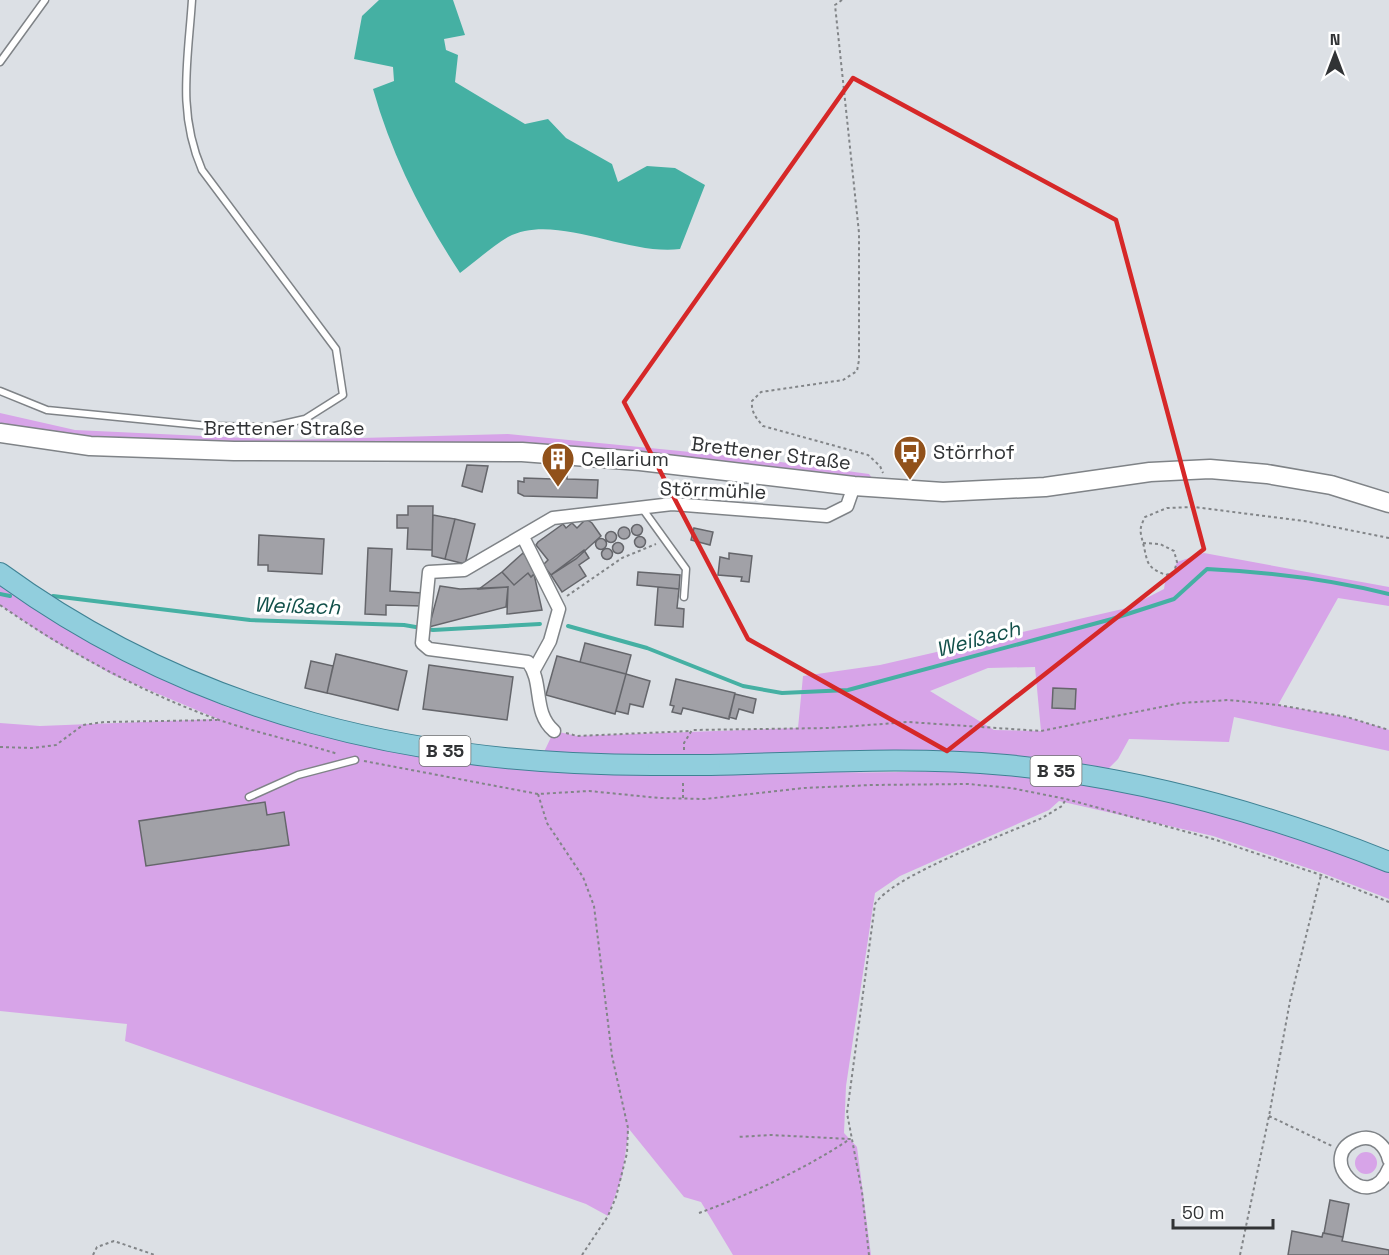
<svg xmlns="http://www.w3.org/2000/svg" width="1389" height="1255" viewBox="0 0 1389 1255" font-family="'Space Grotesk',sans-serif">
<rect width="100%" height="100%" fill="#dce0e5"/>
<path fill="#d7a4e8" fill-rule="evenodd" d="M0,413L75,430L287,440L508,434L751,458L869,474L872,478L548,446L446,442L302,444L99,438L18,431L0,425Z
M1204,553L1389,587V606L1338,598L1278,705L1347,717L1389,730V751L1234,717L1229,742L1129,739L1118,759L1108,769L1008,755L888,750L798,752L800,770C868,776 938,768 1006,774C1136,786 1269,819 1389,872V899L1322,873L1213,836L1059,801L1049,810L900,876L875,893L846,1086L844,1133L857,1147L871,1255H733L701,1202L684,1197L629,1129L622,1176L608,1216L586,1204L125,1041L127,1024L0,1011V723L40,726L218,719L113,675L47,637L0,605V585C76,635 145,671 229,708L238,699L381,741L543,754L554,731L577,736L798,728L803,676L880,665L1127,608L1164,589L1166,575L1174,571L1177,562ZM1035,667L1041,731L994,730L930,691L988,668Z
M1355 1163a11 11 0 1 1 22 0a11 11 0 1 1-22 0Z"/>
<path fill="#45b0a3" d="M379,0H453L465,35L444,39L446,50L458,55L455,82L525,124L548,119L566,138L612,164L618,182L647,166L675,168L705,185L680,249C627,256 555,212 508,237C491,247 475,262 460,273C422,215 392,156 373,89L394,81L393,67L354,59L362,16Z"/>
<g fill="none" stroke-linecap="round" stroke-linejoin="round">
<path stroke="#45b0a3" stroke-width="4" d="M0,594L10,596
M53,596L250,620L404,625L433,630L540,624
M568,626L647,648L743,686L782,693L848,690L1112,619L1174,599L1207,569C1268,572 1329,579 1389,594"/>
</g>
<path fill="#a1a1a7" stroke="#65666b" stroke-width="1.5" d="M467,465L488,466L482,492L462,486Z
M553,468H567V479L598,480L597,498L524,496L518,493V481L524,482V478L553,479Z
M408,506H433L432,550L407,549L408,528H397V515H408Z
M433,515L455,519L445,559L432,556Z
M455,519L475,524L465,564L445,559Z
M586,519L592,523L601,536L576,559L551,575L543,565L548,560L536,545L538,542L563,524L566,528L572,523L577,528Z
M631.5 530a5.5 5.5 0 1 1 11 0a5.5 5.5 0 1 1-11 0Z
M618 533a6 6 0 1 1 12 0a6 6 0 1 1-12 0Z
M694,528L713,532L710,545L691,540Z
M605.5 537a5.5 5.5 0 1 1 11 0a5.5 5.5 0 1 1-11 0Z
M259,535L324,539L322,574L268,571V565H258Z
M634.5 542a5.5 5.5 0 1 1 11 0a5.5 5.5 0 1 1-11 0Z
M595.5 544a5.5 5.5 0 1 1 11 0a5.5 5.5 0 1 1-11 0Z
M612.5 548a5.5 5.5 0 1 1 11 0a5.5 5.5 0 1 1-11 0Z
M368,548L392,549L390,591L423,593L422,606L386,605V615L365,614Z
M601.5 554a5.5 5.5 0 1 1 11 0a5.5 5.5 0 1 1-11 0Z
M584,550L589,558L579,565L586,576L562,592L551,575Z
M523,553L538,570L531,577L528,573L514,585L502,572Z
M729,553L752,556L749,582L741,581L742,577L718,575L720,557L729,559Z
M502,572L514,585L528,573L531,577L534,574L542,610L507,614L508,587L479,589Z
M638,572L680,575L679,589L637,585Z
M440,586L460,589L508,587L506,607L429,627Z
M658,587L679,589L677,608L684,609L683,627L655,625Z
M585,643L631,655L626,674L580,662Z
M336,654L407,671L398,710L327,693Z
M557,656L626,674L615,714L546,695Z
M311,661L333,666L327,693L305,688Z
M429,665L513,677L507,720L423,709Z
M626,674L650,681L643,707L630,704L628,714L616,711Z
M676,679L735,693L729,719L683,708L681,714L672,712L674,706L670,705Z
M1053,688L1076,689L1075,709L1052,708Z
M735,694L756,699L753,713L739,709L736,719L729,717Z
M265,802L267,815L284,812L289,845L146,866L139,821Z
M1330,1200L1349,1204L1343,1237L1324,1233Z
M1292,1231L1322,1237L1323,1233L1343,1237L1342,1241L1389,1250V1255H1288Z"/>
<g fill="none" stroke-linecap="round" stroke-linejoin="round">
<g stroke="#7f8387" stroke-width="9">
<path id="lane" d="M0,62L45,0
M0,391L47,410L209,426L270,427L305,419L343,395L336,349L202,170C177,112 188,61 192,0
M642,508L686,569L684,597
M249,797L298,775L355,760"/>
</g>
<g stroke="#7f8387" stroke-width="15">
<path id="street" d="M523,537L559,609L550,641L534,670
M554,731C532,712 544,683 528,662L429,649L422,643L429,572L464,570L553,518L672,504L827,516L847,506L854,486
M1389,1160C1386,1147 1375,1134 1359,1139C1312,1154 1368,1219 1389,1168"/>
</g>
<g stroke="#7f8387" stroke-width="21">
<path id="secondary" d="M0,433L90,446L234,451L522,452L640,461L854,486L943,492L1045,487L1150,472L1210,469L1267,474L1331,485L1389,503"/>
</g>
<g stroke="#3f8294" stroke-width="22">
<path id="primary" d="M0,573C196,716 419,766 658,765
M710,765C809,763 908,756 1006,765C1139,777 1266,813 1389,862"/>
</g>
<path stroke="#828588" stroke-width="2" stroke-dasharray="3 3" stroke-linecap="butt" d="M842,0L835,5L859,233V360L857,371L843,380L761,392L752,401C751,412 756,418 763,426L868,455L880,466L883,473
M1143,543L1160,544L1174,551L1177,562L1174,572L1166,575C1145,567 1148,562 1143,543C1140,531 1139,529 1145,517L1167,508L1194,507L1304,521L1389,538
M567,596L622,558L656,544
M0,605C68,652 141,692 219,720C258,733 299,742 338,754
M566,733L577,736L691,731
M0,747L32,748L56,745L83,725L104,722L217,720
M684,750V743L692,730L829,728L908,722L1041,731L1181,703L1229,700L1278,705L1347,717L1389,730
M364,761L538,794L589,791L659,798L705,799L804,788L872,785L968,784L1011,788L1066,799L1213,839L1321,875L1389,902
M538,794L547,823L583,877L594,906L612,1056L628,1128L627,1153L616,1197L608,1216L582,1255
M683,798V783
M1269,1116L1332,1146
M699,1213C751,1194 805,1169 850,1139L771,1135L737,1137
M93,1255L97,1247L114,1241L155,1255
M869,1255L862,1192L847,1113L875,904C892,876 1006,834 1042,818L1062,806L1066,799
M1240,1255L1269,1116L1290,1001L1321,875"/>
<use href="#lane" stroke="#fff" stroke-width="6"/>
<use href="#street" stroke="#fff" stroke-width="12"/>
<use href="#secondary" stroke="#fff" stroke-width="18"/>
<use href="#primary" stroke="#91cedd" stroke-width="20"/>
<g stroke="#3f8294" stroke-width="22" stroke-linecap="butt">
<path id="primary-bridge" d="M658,765H710"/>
</g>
<use href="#primary-bridge" stroke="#91cedd" stroke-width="20"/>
</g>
<path fill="none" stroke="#d62828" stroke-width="4.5" stroke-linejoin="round" d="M853,78L1116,220L1204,549L947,751L748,639L624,402Z"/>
<defs>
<g id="bus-pin" transform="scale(1.725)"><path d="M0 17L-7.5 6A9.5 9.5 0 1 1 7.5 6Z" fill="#91511a" stroke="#fff"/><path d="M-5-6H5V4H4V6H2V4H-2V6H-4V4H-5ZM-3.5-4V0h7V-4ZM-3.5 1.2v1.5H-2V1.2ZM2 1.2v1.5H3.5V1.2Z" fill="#fff"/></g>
<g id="building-pin" transform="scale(1.725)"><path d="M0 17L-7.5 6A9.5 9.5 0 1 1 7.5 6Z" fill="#91511a" stroke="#fff"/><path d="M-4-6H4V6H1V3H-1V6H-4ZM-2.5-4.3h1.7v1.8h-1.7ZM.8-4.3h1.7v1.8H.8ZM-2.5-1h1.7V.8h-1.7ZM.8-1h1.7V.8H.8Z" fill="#fff"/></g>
</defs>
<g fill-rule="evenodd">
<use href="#bus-pin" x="910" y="452"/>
<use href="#building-pin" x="558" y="459"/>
</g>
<g text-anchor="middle" stroke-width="6" stroke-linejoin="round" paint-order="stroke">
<g fill="#fff" stroke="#6f7072" stroke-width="1.5">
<rect x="419.5" y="736" width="51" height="30" rx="4.5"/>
<rect x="1030.5" y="756" width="51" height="30" rx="4.5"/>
</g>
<g font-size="18" font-weight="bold" fill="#313335">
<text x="445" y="757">B 35</text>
<text x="1056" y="777">B 35</text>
</g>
<g font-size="20" fill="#313335" stroke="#fff">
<text x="284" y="435">Brettener Straße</text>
<text transform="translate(771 453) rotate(7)" y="7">Brettener Straße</text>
<text transform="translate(713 490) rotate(2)" y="7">Störrmühle</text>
</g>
<g font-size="20" fill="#313335" stroke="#fff" text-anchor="start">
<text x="933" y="459">Störrhof</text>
<text x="581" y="466">Cellarium</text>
</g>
<g font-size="21" font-style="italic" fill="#12504a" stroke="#fff">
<text transform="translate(297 606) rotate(2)" y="7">Weißach</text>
<text transform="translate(978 639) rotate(-15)" y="7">Weißach</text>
</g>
</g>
<g transform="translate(1335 54)" stroke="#ffffff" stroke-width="4.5" paint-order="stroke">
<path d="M0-4.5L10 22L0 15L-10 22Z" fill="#313335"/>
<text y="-9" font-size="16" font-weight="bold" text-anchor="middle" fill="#313335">N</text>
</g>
<path d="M1173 1219v9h100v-9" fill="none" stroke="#313335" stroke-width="3"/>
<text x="1182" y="1219" font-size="18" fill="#313335" stroke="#ffffff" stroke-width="4.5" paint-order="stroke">50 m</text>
</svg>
